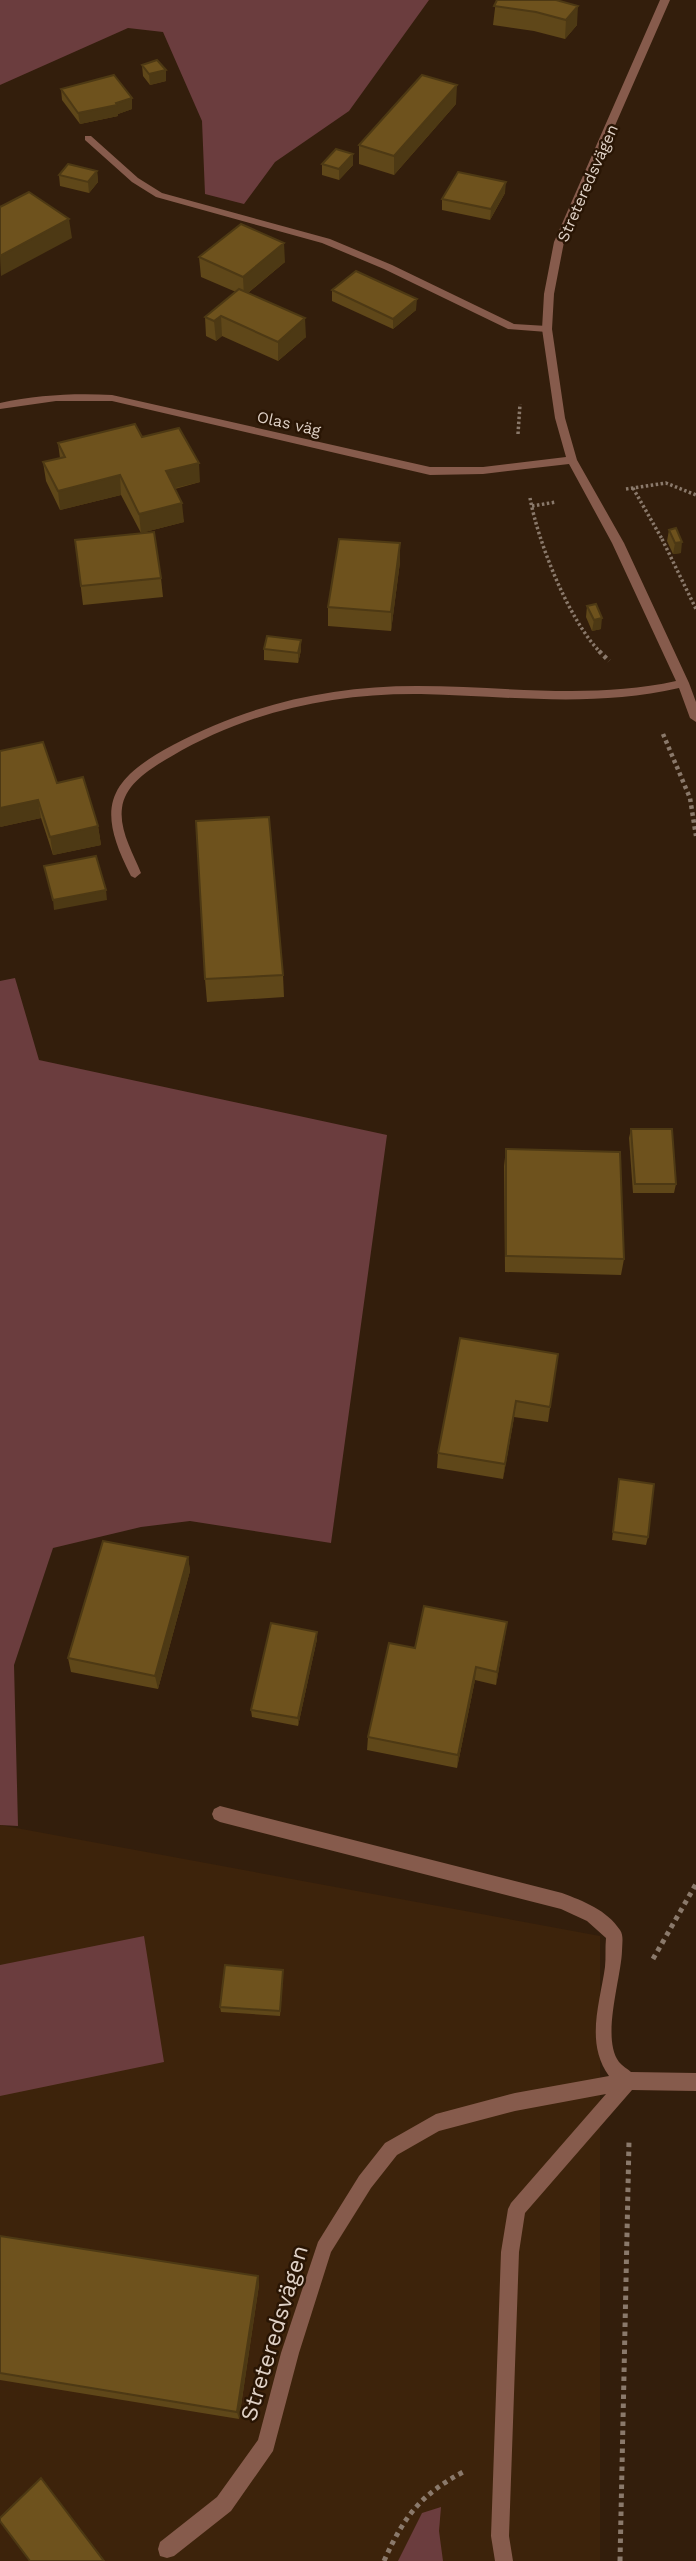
<svg xmlns="http://www.w3.org/2000/svg" width="696" height="2561" viewBox="0 0 696 2561" font-family="'Work Sans',sans-serif">
<rect width="100%" height="100%" fill="#331e0c"/>
<path fill="#3d230b" d="M0,1825L600,1936V2561H0Z"/>
<path fill="#6b3d3e" d="M0,0H429L349,111L275,162L244,204L205,194L202,121L163,32L128,28L0,85Z
M15,978L39,1060L387,1135L331,1543L190,1521L141,1527L53,1548L14,1665L18,1826L0,1825V981Z
M144,1936L164,2062L0,2096V1965Z
M441,2507L439,2531L443,2561H398L422,2513Z"/>
<g fill="none" stroke-linecap="round" stroke-linejoin="round">
<path stroke="#8a796b" stroke-width="3.5" stroke-dasharray="2.5 2.5" stroke-linecap="butt" d="M518,434L520,404
M633,488L662,539
M626,489L666,483L696,495
M530,498C538,542 569,621 601,653
M532,506L556,502
M662,539L696,609"/>
<path stroke="#8a796b" stroke-width="4.5" stroke-dasharray="3.5 3.5" stroke-linecap="butt" d="M599,651L609,661
M663,734L690,798L696,836"/>
<path stroke="#8a796b" stroke-width="5" stroke-dasharray="4.5 4.5" stroke-linecap="butt" d="M653,1959L696,1884
M384,2561C404,2516 421,2494 465,2471
M620,2561L629,2141"/>
<path fill="#865b4c" fill-rule="evenodd" d="M85,136H91L138,178L162,193L330,239L392,265L514,324L547,326L552,329L547,332L508,329L384,269L322,243L156,197L132,182L85,140Z
M220,1806L562,1893C583,1901 607,1910 620,1930C624,1936 622,1944 622,1951C621,1979 601,2038 619,2062C622,2066 628,2069 631,2072L696,2073V2091L632,2090L525,2213L519,2252L509,2536L513,2561H495L491,2536L501,2252L508,2209L511,2203L606,2094L515,2111L439,2131L397,2155L371,2188L331,2252L299,2353L273,2451L231,2511L174,2556L167,2558L160,2556L158,2549L160,2542L217,2497L258,2440L281,2353L318,2242L359,2176L385,2143L436,2114L515,2093L609,2076C585,2043 600,2003 605,1967C606,1957 605,1948 606,1938L587,1921L561,1909L220,1822L214,1819L212,1814L214,1809Z"/>
<path fill="#865b4c" fill-rule="evenodd" d="M660,0H670L564,242L554,294L552,329L565,418L577,460L624,543L689,683L696,702V722L690,718L679,688C592,708 508,696 421,694C333,693 249,711 172,756C153,767 125,783 122,808C119,830 133,853 141,873L135,878L131,876C96,808 106,781 173,745C250,704 330,686 417,686C504,686 590,700 676,681L612,543L569,464L483,474L430,475L112,401H56L0,409V403C37,395 74,393 112,395L430,467H483L566,457L555,418L542,329L544,294L554,242Z"/>
</g>
<path fill="#5f4719" d="M496,0H556L577,25L565,39L534,31L493,25Z
M142,65L166,70V81L150,85L143,76Z
M61,89L132,98V109L118,114V116L80,124L62,100Z
M456,104L394,175L359,164V145Z
M322,164L353,165L339,180L322,175Z
M97,171L98,182L89,193L60,186L59,175Z
M505,193L490,220L442,210V199Z
M199,257L285,262L248,293L306,337L278,361L222,336L216,341L206,336L205,317L236,292L201,277Z
M332,290L416,310L393,329L332,301Z
M142,437L200,482L175,489L184,522L141,533L121,495L60,510L46,481L43,462L60,458L58,443Z
M669,530L681,553L673,554L667,541Z
M75,540L161,578L163,597L83,605Z
M400,543V562L391,631L328,626V607Z
M587,606L601,629L592,631L586,617Z
M301,640V650L298,663L264,660V649Z
M57,783L98,826L101,845L53,855L41,818L0,827Z
M283,975L284,997L207,1002L205,979Z
M631,1129L676,1184L674,1193H633L629,1138Z
M506,1149L624,1259L621,1275L505,1272L504,1166Z
M558,1354L548,1422L514,1417L503,1479L437,1468L438,1453Z
M619,1479L648,1537L646,1545L612,1540Z
M188,1557L190,1571L158,1689L71,1672L68,1658Z
M507,1622L496,1685L475,1680L457,1768L367,1750L368,1737L415,1648Z
M317,1632V1639L298,1726L252,1717L251,1710Z
M283,1976L280,2016L221,2012L220,2007Z
M0,2236L258,2276L259,2285L239,2419L0,2380Z"/>
<path fill="#4d3914" d="M578,6L577,25L565,39L566,20Z
M166,70V81L150,85L149,74Z
M457,85L456,104L394,175V156Z
M132,98V109L118,114V116L80,124L78,113Z
M353,154V165L339,180V169Z
M97,171L98,182L89,193L88,182Z
M506,182L505,193L490,220L491,209Z
M69,219L72,238L1,276L0,256Z
M284,243L285,262L244,296L243,277Z
M417,299L416,310L393,329V319Z
M221,316L222,336L216,341L214,321Z
M305,318L306,337L278,361V342Z
M199,463L200,482L167,490L166,471Z
M120,475L121,495L60,510L58,491Z
M182,503L184,522L141,533L139,514Z
M682,542L681,553L673,554L675,543Z
M400,543V562L391,631V612Z
M602,618L601,629L592,631L594,620Z
M301,640V650L298,663V653Z
M38,800L41,818L0,827V808Z
M98,826L101,845L53,855L50,837Z
M106,890L107,900L54,910L53,900Z
M516,1401L514,1417L503,1479L505,1464Z
M188,1557L190,1571L158,1689L155,1676Z
M507,1622L505,1636L496,1685L497,1672Z
M317,1632V1639L298,1726V1718Z
M476,1667L475,1680L457,1768L458,1755Z
M258,2276L259,2285L239,2419L237,2412Z
M41,2478L45,2483L105,2561H104Z"/>
<path fill="#6e521d" stroke="#4d3914" stroke-width="2" d="M497,0H556L578,6L566,20L536,12L494,6Z
M157,60L166,70L149,74L142,65Z
M114,75L132,98L116,103L117,105L78,113L61,89Z
M422,75L457,85L394,156L359,145Z
M336,149L353,154L339,169L322,164Z
M68,164L97,171L88,182L59,175Z
M458,172L506,182L491,209L442,199Z
M29,192L69,219L0,256V207Z
M241,224L284,243L243,277L199,257Z
M356,271L417,299L393,319L332,290Z
M239,289L305,318L278,342L221,316L214,321L205,317Z
M135,424L142,437L179,428L199,463L166,471L182,503L139,514L120,475L58,491L43,462L65,457L58,443Z
M676,528L682,542L675,543L669,530Z
M154,532L161,578L81,586L75,540Z
M339,539L400,543L391,612L328,607Z
M596,604L602,618L594,620L587,606Z
M267,636L301,640L298,653L264,649Z
M43,742L57,783L83,777L98,826L50,837L38,800L0,808V751Z
M269,817L283,975L205,979L196,821Z
M96,856L106,890L53,900L44,866Z
M631,1129H672L676,1184H635Z
M506,1149L620,1152L624,1259L506,1256Z
M460,1338L558,1354L550,1407L516,1401L505,1464L438,1453Z
M619,1479L654,1484L648,1537L613,1532Z
M103,1541L188,1557L155,1676L68,1658Z
M424,1606L507,1622L497,1672L476,1667L458,1755L368,1737L389,1643L415,1648Z
M271,1623L317,1632L298,1718L251,1710Z
M225,1965L283,1970L280,2011L220,2007Z
M0,2236L258,2276L237,2412L0,2373Z
M41,2478L104,2561H30L0,2521V2518Z"/>
<g text-anchor="middle" stroke-width="5" stroke-linejoin="round" paint-order="stroke">
<g font-size="16" fill="#dfd1c6" stroke="#291504">
<text transform="translate(587 183) rotate(-66)" y="6">Streteredsvägen</text>
<text transform="translate(289 423) rotate(13)" y="6">Olas väg</text>
</g>
<g font-size="23" fill="#dfd1c6" stroke="#291504">
<text transform="translate(274 2333) rotate(-73)" y="8">Streteredsvägen</text>
</g>
</g>
</svg>
